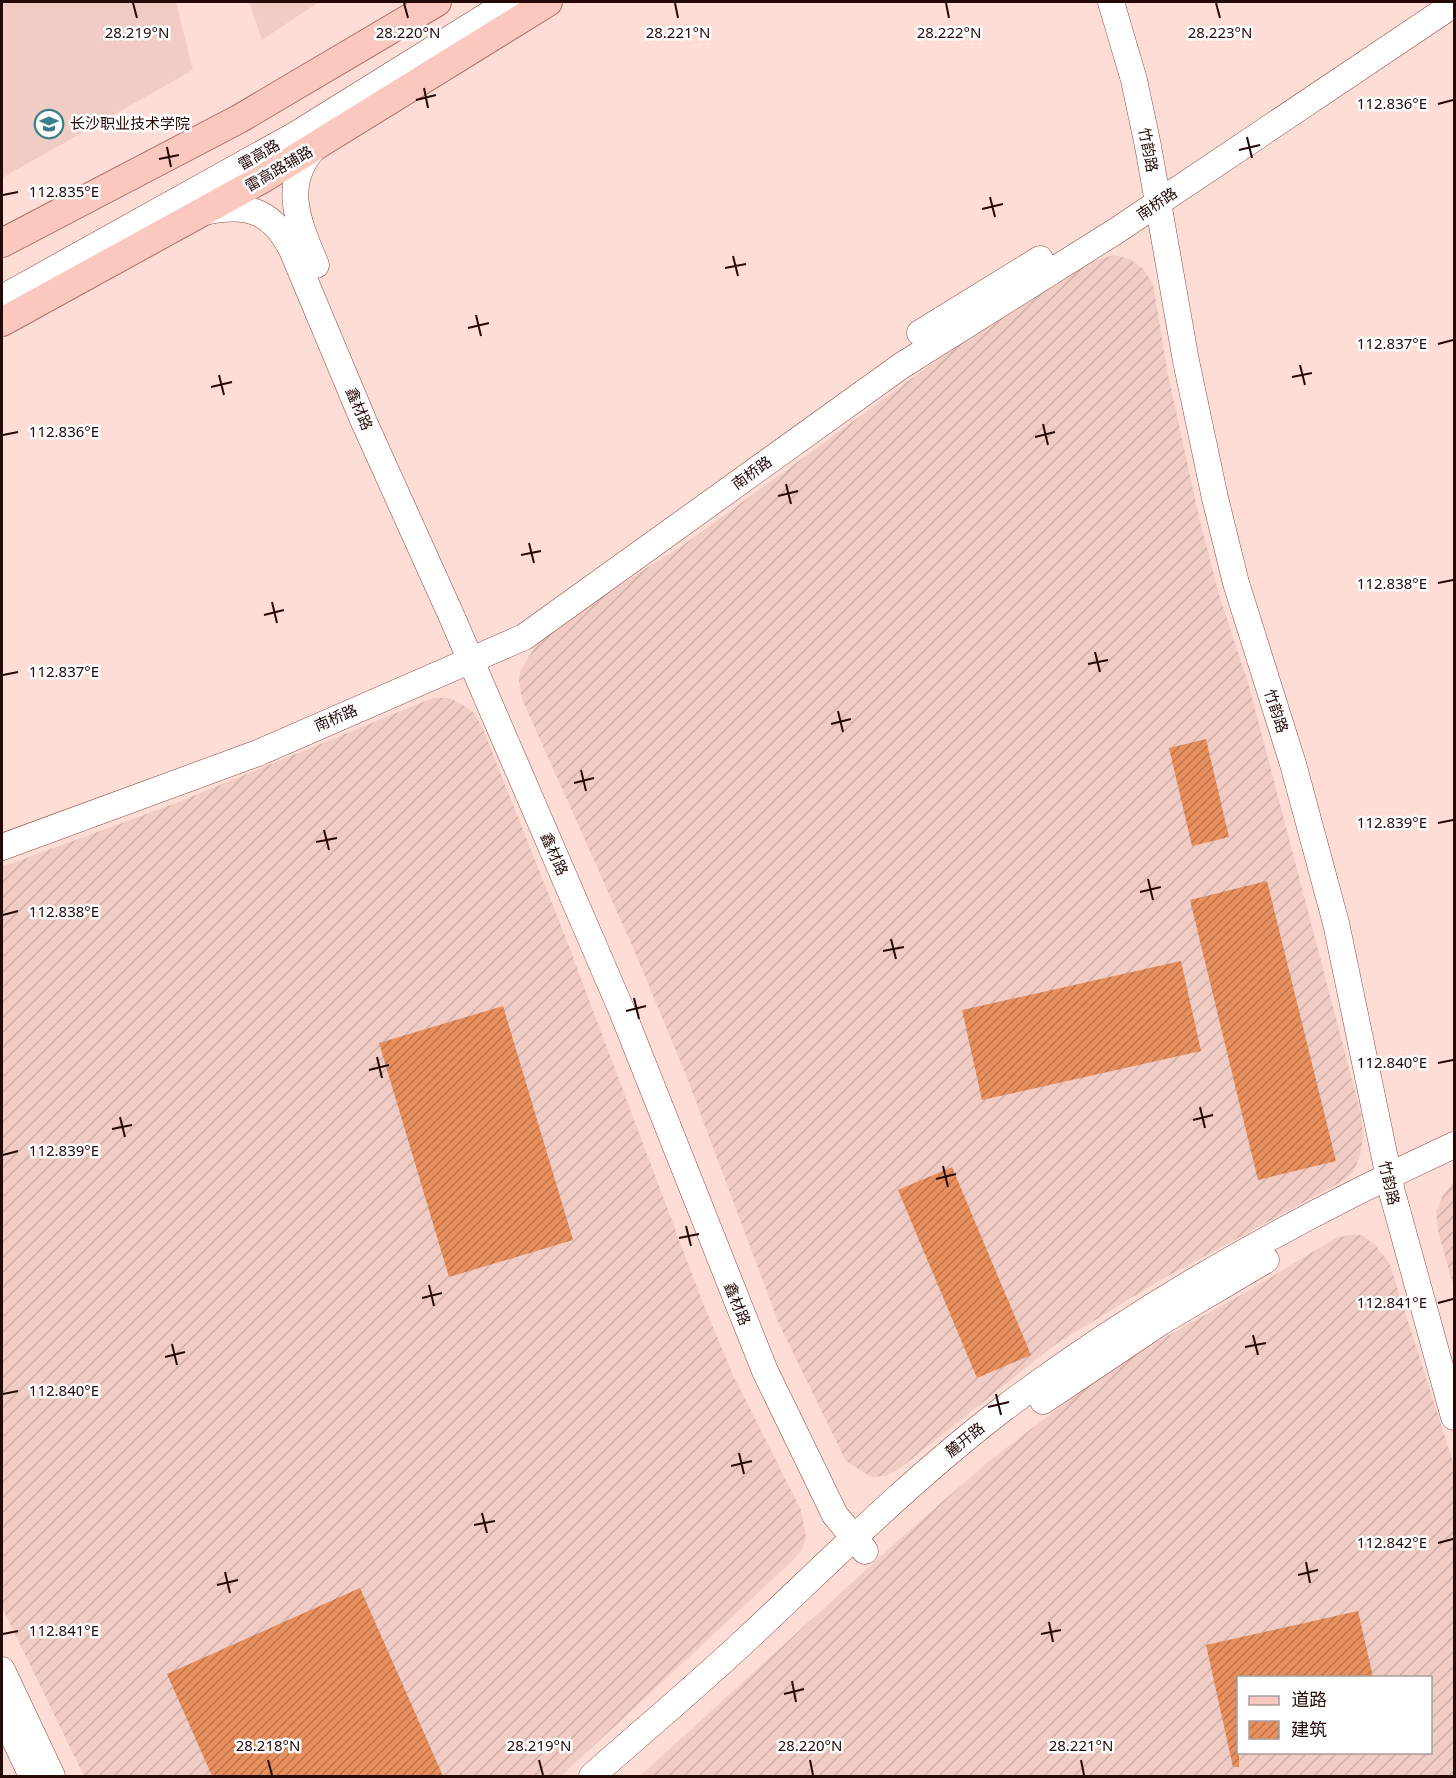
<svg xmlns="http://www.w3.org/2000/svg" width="1456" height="1778" viewBox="0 0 1456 1778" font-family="'Noto Sans','Noto Sans SC',sans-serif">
<defs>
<pattern id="industrial-furrows" width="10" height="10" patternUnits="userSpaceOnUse" patternTransform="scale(1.5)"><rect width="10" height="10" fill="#f1ccc5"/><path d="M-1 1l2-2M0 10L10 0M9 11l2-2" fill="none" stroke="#ceaea8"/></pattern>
<pattern id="building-hatch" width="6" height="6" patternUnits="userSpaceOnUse" patternTransform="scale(1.5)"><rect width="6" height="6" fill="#e78f5d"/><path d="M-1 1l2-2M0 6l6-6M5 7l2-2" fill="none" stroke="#bb734b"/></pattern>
</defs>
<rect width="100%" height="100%" fill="#ffddd7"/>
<path fill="#f1ccc5" d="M2,2H176L193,70L2,178Z
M249,2H319L262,40Z"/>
<path fill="url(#industrial-furrows)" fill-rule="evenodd" d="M1113,255L1130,259L1143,269L1153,284L1168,375L1200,521L1220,598L1249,686L1361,1114L1363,1138L1360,1156L1353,1172L1339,1183L1157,1282L1056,1344L899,1469L886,1476L871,1477L846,1461L779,1324L686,1075L634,950L522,699L519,681L520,671L540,639L567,618L682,546L937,360L1081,265Z
M433,698H450L463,705L475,714L483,729L565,936L701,1298L732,1373L801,1510L806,1537L802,1550L790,1563L561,1776H84L2,1607V867L171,805Z
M1454,1181V1288L1438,1231L1436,1212L1443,1195Z
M1349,1235H1362L1374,1244L1389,1262L1454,1465V1776H640L903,1536L989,1461L1085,1388L1141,1351L1248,1291L1336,1238ZM1238,1678H1430V1752H1238Z"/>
<path fill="url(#building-hatch)" d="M1206,739L1229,837L1192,846L1169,748Z
M1267,881L1336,1161L1258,1180L1190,900Z
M1181,961L1201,1051L982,1100L962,1010Z
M503,1006L573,1240L449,1277L379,1043Z
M952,1167L1031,1355L977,1378L898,1190Z
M360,1588L443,1776H212L167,1674Z
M1358,1611L1373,1677H1239V1767H1233L1206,1645Z"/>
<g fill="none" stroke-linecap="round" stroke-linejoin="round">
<g stroke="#8c463c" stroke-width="27">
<path id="secondary" d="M1111,2L1134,80L1148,146L1186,361L1215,498L1236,583L1293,764L1336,923L1392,1192L1454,1417
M315,147C280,184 299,224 316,265
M204,212C247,203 272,210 292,250L364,422L452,617L622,1011L765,1371L835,1515L865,1551
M2,298L295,135L509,2
M920,333L1040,259
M2,847L258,753L524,637L901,366L1116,231L1454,4
M1043,1401L1161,1322L1266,1260
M2,1670L52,1776
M3,1715L32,1776
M592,1776C644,1730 699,1684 750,1636C832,1559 913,1478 1003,1409C1143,1303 1296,1218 1454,1145"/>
</g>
<g stroke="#ae6d63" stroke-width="30">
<path id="primary" d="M2,243L239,119L437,2
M2,322L262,179L548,2"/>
</g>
<use href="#secondary" stroke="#fff" stroke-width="26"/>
<use href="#primary" stroke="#fbc8bf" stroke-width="28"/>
</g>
<path fill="none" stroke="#240906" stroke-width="2" d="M133,3L137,18M404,3L408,18M675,3L678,18M946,3L949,18M1216,3L1220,18M424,88L428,108M416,100L436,95M1438,104L1453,100M1247,137L1252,158M167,147L171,167M1239,150L1260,145M159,159L179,155M3,195L18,192M990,197L995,217M982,209L1003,204M733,256L738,276M725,268L746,264M476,315L481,336M468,328L489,323M1438,344L1453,340M1300,365L1305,385M219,375L224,395M1292,377L1312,373M211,387L232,382M1043,424L1048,445M3,435L18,432M1035,437L1055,432M786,484L791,504M778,496L798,491M529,543L534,563M521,555L541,551M1438,583L1453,580M272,602L277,623M264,615L284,610M1095,652L1100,672M1088,664L1108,660M3,675L18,672M838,711L843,732M831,724L851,719M581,770L586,791M574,783L594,778M1438,823L1453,820M324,830L329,850M316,842L337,838M1148,879L1153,900M1140,892L1161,887M3,915L18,911M891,939L896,959M883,951L904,947M634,998L639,1019M626,1011L646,1006M377,1057L382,1078M1438,1063L1453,1060M369,1070L389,1065M1200,1107L1205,1128M120,1117L125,1137M1193,1120L1213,1115M112,1129L132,1125M3,1155L18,1151M943,1166L948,1187M936,1179L956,1174M686,1226L691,1246M679,1238L699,1234M429,1285L434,1306M422,1298L442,1293M1438,1303L1453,1299M1253,1335L1258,1355M172,1344L177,1365M1245,1347L1266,1343M165,1357L185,1352M3,1394L18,1391M996,1394L1001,1415M988,1407L1009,1402M739,1453L744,1474M731,1466L752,1461M482,1513L487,1533M474,1525L495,1521M1438,1543L1453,1539M1306,1562L1310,1583M225,1572L230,1593M1298,1575L1318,1570M217,1585L238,1580M1049,1622L1053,1642M3,1634L18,1631M1041,1634L1061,1630M792,1681L796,1702M784,1694L804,1689M268,1760L272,1775M539,1760L543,1775M810,1760L813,1775M1081,1760L1084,1775"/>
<defs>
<g id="school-ring" transform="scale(1.5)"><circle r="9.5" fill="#fff" stroke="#3a808c" stroke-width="1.5"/><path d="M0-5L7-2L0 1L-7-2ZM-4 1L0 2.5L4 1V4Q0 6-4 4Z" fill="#3a808c"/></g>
</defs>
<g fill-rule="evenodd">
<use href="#school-ring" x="49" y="124"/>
</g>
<g text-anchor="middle" stroke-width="5" stroke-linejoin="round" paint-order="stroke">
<g font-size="15" fill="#240906" stroke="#fff" text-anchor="start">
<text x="70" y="129">长沙职业技术学院</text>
</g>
<g font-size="15" fill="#240906" stroke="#fff">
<text transform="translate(1148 150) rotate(79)" y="5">竹韵路</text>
<text transform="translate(259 155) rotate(-30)" y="5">雷高路</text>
<text transform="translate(279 169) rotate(-30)" y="5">雷高路辅路</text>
<text transform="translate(1157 204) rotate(-34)" y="5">南桥路</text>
<text transform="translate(359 409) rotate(67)" y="5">鑫材路</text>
<text transform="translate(752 473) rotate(-36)" y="5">南桥路</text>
<text transform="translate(1276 711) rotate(72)" y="5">竹韵路</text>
<text transform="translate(336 718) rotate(-23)" y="5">南桥路</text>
<text transform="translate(554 854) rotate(66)" y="5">鑫材路</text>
<text transform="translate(1389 1183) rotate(77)" y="5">竹韵路</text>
<text transform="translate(737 1304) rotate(68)" y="5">鑫材路</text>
<text transform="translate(965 1440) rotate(-39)" y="5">麓开路</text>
</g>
</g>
<g font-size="15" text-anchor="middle" fill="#240906" stroke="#fff" stroke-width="5" stroke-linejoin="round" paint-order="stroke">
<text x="137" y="38">28.219°N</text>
<text x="408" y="38">28.220°N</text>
<text x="678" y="38">28.221°N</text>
<text x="949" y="38">28.222°N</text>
<text x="1220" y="38">28.223°N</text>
<text x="1392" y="109">112.836°E</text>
<text x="64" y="197">112.835°E</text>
<text x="1392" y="349">112.837°E</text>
<text x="64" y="437">112.836°E</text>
<text x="1392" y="589">112.838°E</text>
<text x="64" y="677">112.837°E</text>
<text x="1392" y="828">112.839°E</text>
<text x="64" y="917">112.838°E</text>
<text x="1392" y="1068">112.840°E</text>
<text x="64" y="1156">112.839°E</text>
<text x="1392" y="1308">112.841°E</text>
<text x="64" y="1396">112.840°E</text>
<text x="1392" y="1548">112.842°E</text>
<text x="64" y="1636">112.841°E</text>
<text x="268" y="1751">28.218°N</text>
<text x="539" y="1751">28.219°N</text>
<text x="810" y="1751">28.220°N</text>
<text x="1081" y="1751">28.221°N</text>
</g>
<rect width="1456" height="1778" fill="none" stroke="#240906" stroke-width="6"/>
<rect x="1237" y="1676" width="195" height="78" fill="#ffffff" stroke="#a79d9b" stroke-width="1.5"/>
<rect x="1249" y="1696" width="30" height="9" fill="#fbc8bf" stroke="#a79d9b" stroke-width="1.5"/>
<text x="1291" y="1706" font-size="18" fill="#240906">道路</text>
<rect x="1249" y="1721" width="30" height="18" fill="url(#building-hatch)" stroke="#a79d9b" stroke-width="1.5"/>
<text x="1291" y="1736" font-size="18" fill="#240906">建筑</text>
</svg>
